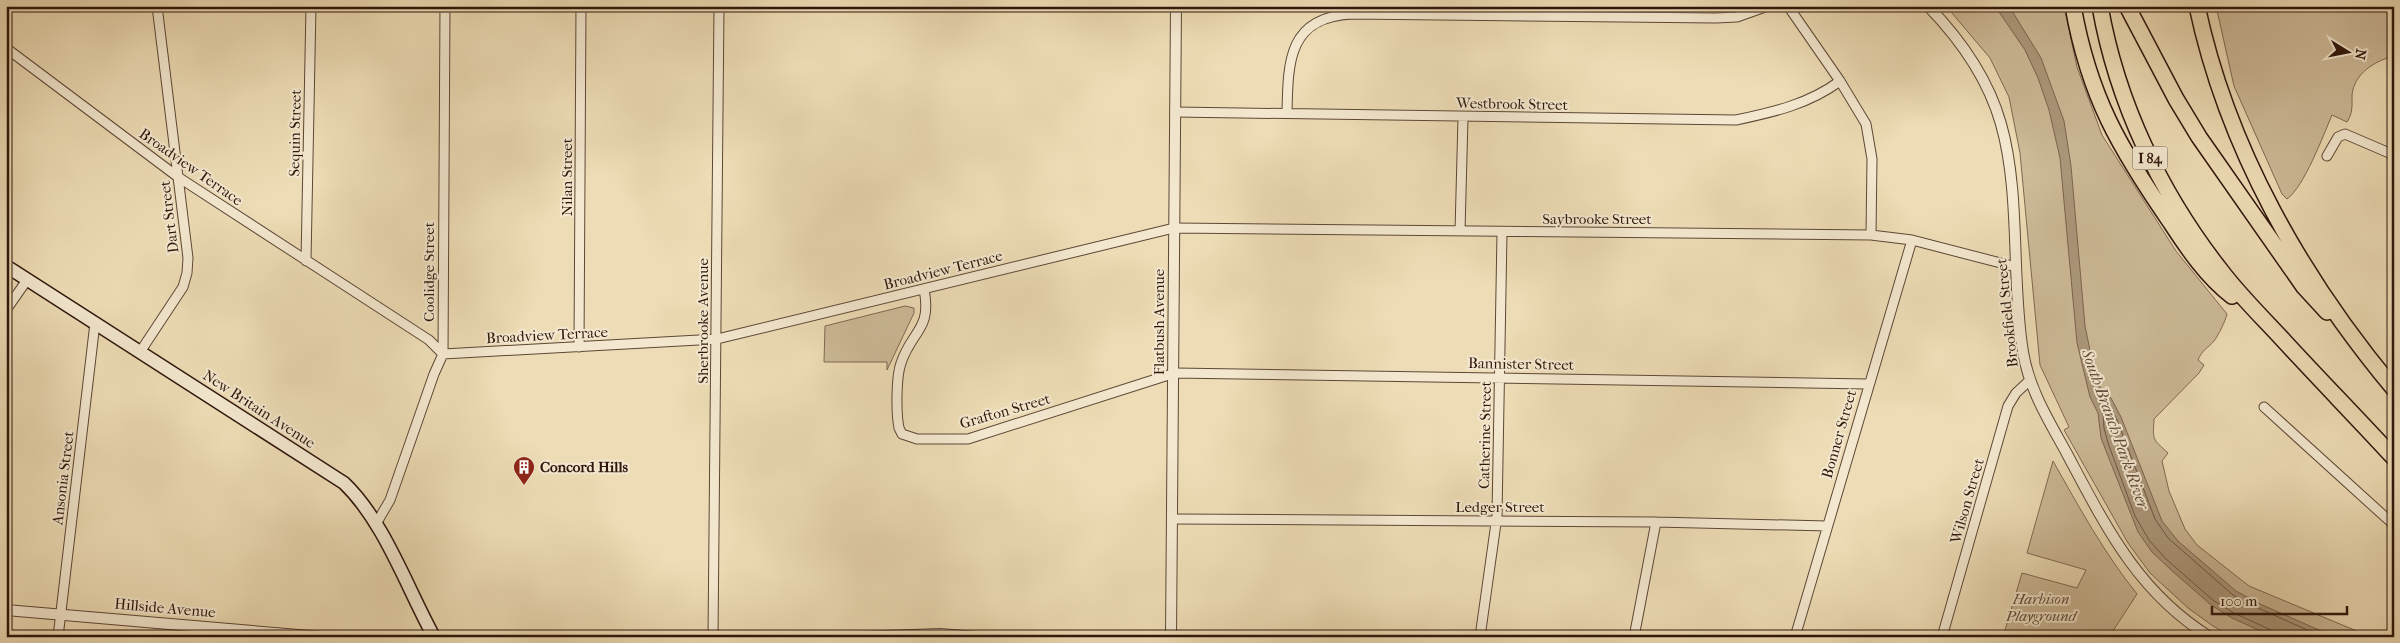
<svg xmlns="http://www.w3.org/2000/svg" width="2400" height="643" viewBox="0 0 2400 643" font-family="'IM FELL French Canon',serif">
<rect width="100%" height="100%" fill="#eddcb5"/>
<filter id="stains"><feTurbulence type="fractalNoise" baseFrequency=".004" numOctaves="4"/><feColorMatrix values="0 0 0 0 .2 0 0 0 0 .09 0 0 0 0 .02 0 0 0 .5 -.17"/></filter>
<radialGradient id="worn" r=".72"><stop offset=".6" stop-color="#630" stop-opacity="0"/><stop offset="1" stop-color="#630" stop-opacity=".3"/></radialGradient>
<path fill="#cdba98" stroke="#7e6852" d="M1946,6H2064L2077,67L2102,135L2176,251L2227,314C2225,322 2219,334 2214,341C2208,348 2202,350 2198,360L2204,365L2199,373L2154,419C2153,441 2152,438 2168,453L2162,461L2169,491L2185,529L2197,545L2249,586L2371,637H2232L2213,626L2188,608L2150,573L2128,543L2064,430L2069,427L2040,365L2020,153L2009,97L1990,58Z
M2216,6H2394V56C2374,61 2354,74 2352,95C2352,105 2353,113 2347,122L2332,115C2323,136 2304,187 2287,199L2282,194L2234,86Z
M905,306L914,308V313L887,370V362H824L825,326Z
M2053,461C2079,507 2104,553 2137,594L2109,637H2003L2022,573L2077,588L2086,570L2027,553Z"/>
<path fill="#ac987c" stroke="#7a644f" d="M1995,6H2009L2041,58L2064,121L2071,166L2085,326L2097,384L2111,398L2121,417L2162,521L2178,541L2236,591L2260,604L2335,637H2274L2232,618L2211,605L2170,569L2152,552L2138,532L2101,438L2098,413L2090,397L2077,343L2060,158L2049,110L2038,78L2025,50Z"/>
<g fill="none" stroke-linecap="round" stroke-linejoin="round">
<path stroke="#6e5644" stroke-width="1" d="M2274,637L2271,630L2234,613L2214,601L2166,559L2149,540L2135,516L2108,443L2104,428L2103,413L2097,395L2107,401L2117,420L2155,519L2168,538L2233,595L2258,608L2323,637"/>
<g stroke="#5e4736" stroke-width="11">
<path id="minor" d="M1788,6L1840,81L1866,124L1872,159L1871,235
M6,48L178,177L429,340L443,354L717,339L1174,228L1871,235L1912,240L2016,267
M1175,112L1736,120C1774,112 1809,104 1840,81
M1287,113C1288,62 1288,17 1352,14L1716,18L1737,17L1768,6
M2327,156L2338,137L2345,134L2394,155
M1460,231L1463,118
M306,261L311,6
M924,289C932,330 912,330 901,363C896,377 896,413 899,428L902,434L917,439H968L1175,373L1868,384
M6,310L27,280
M579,347L581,6
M140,352L183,287L187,273L188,258L157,6
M2264,407L2394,525
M1173,519L1656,522L1827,526
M376,524L390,500L434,374L443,354L445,6
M58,637L95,323
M713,637L719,6
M1480,637L1497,516L1502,233
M1634,637L1656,522
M1795,637L1912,240
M1942,637L2008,406L2016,393L2030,380"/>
</g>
<g stroke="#5e4736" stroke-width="12">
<path id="tertiary" d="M1928,6C1961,40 1988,78 2001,124C2021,194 2011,280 2023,352C2029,389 2049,421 2066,452C2105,525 2137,592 2210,637
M6,610L322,637
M859,637L940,634L978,637
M1171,637L1176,6"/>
</g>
<g stroke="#2f150c" stroke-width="15">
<path id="secondary" d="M6,266L344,483C384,521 407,588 434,637"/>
</g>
<g stroke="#2f150c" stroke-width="18">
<path id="motorway" d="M2073,6C2089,97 2120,149 2171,223C2188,249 2207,277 2232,296
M2100,6C2117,103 2161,195 2222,272C2241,297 2264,319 2285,342C2321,381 2358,419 2394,458
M2127,6L2176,99L2199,137L2304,287L2327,312
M2197,6C2227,148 2302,279 2394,389"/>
</g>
<use href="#minor" stroke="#f3e8cf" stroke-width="9"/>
<use href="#tertiary" stroke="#f3e8cf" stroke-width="10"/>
<use href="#secondary" stroke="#f3e8cf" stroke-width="12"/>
<use href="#motorway" stroke="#eddcb5" stroke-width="15"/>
</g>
<defs>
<g id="building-pin" transform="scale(1.125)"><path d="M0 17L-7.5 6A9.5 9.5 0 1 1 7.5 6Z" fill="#8f2418" stroke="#f3e8cf"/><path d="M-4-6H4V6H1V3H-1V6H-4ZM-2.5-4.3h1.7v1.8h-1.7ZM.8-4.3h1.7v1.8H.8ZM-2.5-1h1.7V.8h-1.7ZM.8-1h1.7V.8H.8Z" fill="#fff"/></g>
</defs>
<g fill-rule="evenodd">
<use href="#building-pin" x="524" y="467"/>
</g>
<g text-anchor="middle" stroke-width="4" stroke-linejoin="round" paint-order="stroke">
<rect fill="#f3e8cf" stroke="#6a5446" stroke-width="1" x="2132.5" y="146.5" width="35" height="23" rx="4"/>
<g font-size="14" font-weight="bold" fill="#2f150c">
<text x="2150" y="163">I 84</text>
</g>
<g font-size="15" fill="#2f150c" stroke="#f3e8cf">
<text transform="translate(1512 104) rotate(1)" y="5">Westbrook Street</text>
<text transform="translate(295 133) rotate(-89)" y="5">Sequin Street</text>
<text transform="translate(191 167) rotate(35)" y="5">Broadview Terrace</text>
<text transform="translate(567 177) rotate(-90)" y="5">Nilan Street</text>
<text transform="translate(169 217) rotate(-97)" y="5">Dart Street</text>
<text x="1597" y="224">Saybrooke Street</text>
<text transform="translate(943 270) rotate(-14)" y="5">Broadview Terrace</text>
<text transform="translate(429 272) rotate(-90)" y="5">Coolidge Street</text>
<text transform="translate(2007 313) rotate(-96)" y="5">Brookfield Street</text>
<text transform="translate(703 321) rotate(-90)" y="5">Sherbrooke Avenue</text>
<text transform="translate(1159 322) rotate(-90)" y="5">Flatbush Avenue</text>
<text transform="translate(547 335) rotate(-3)" y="5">Broadview Terrace</text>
<text transform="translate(1521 364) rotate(1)" y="5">Bannister Street</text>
<text transform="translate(259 409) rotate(33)" y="5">New Britain Avenue</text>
<text transform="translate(1005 411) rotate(-16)" y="5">Grafton Street</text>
<text transform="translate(1839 434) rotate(-74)" y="5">Bonner Street</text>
<text transform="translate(1485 435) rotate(-89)" y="5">Catherine Street</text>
<text transform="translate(63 478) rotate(-83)" y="5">Ansonia Street</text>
<text transform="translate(1967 501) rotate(-74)" y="5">Wilson Street</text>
<text x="1500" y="512">Ledger Street</text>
<text transform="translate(165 608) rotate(5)" y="5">Hillside Avenue</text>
</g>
<g font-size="15" font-weight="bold" fill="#2f150c" stroke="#f3e8cf" text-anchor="start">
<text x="540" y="472">Concord Hills</text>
</g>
<g font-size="15" font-style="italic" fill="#5e4736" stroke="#f3e8cf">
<text x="2041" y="604">Harbison<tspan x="2041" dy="17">Playground</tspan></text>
</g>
<g font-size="16" font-style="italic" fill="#614939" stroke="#f3e8cf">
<text transform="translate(2116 429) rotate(70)" y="6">South Branch Park River</text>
</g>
</g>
<rect width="2400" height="643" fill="none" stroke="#eddcb5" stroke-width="25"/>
<rect x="8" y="8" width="2385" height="628" fill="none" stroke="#2f150c" stroke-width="2.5"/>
<rect x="12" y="12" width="2375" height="618" fill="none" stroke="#2f150c"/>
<g transform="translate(2348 52) rotate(100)" stroke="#f3e8cf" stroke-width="4" paint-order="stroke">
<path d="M0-4L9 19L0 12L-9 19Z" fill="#2f150c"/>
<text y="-8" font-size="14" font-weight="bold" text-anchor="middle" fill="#2f150c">N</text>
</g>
<path d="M2212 606v8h135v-8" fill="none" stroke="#2f150c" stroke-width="2.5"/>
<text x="2220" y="606" font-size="15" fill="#2f150c" stroke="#f3e8cf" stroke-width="4" paint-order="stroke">100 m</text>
<rect width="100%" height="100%" filter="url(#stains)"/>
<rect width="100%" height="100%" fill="url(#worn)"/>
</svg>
